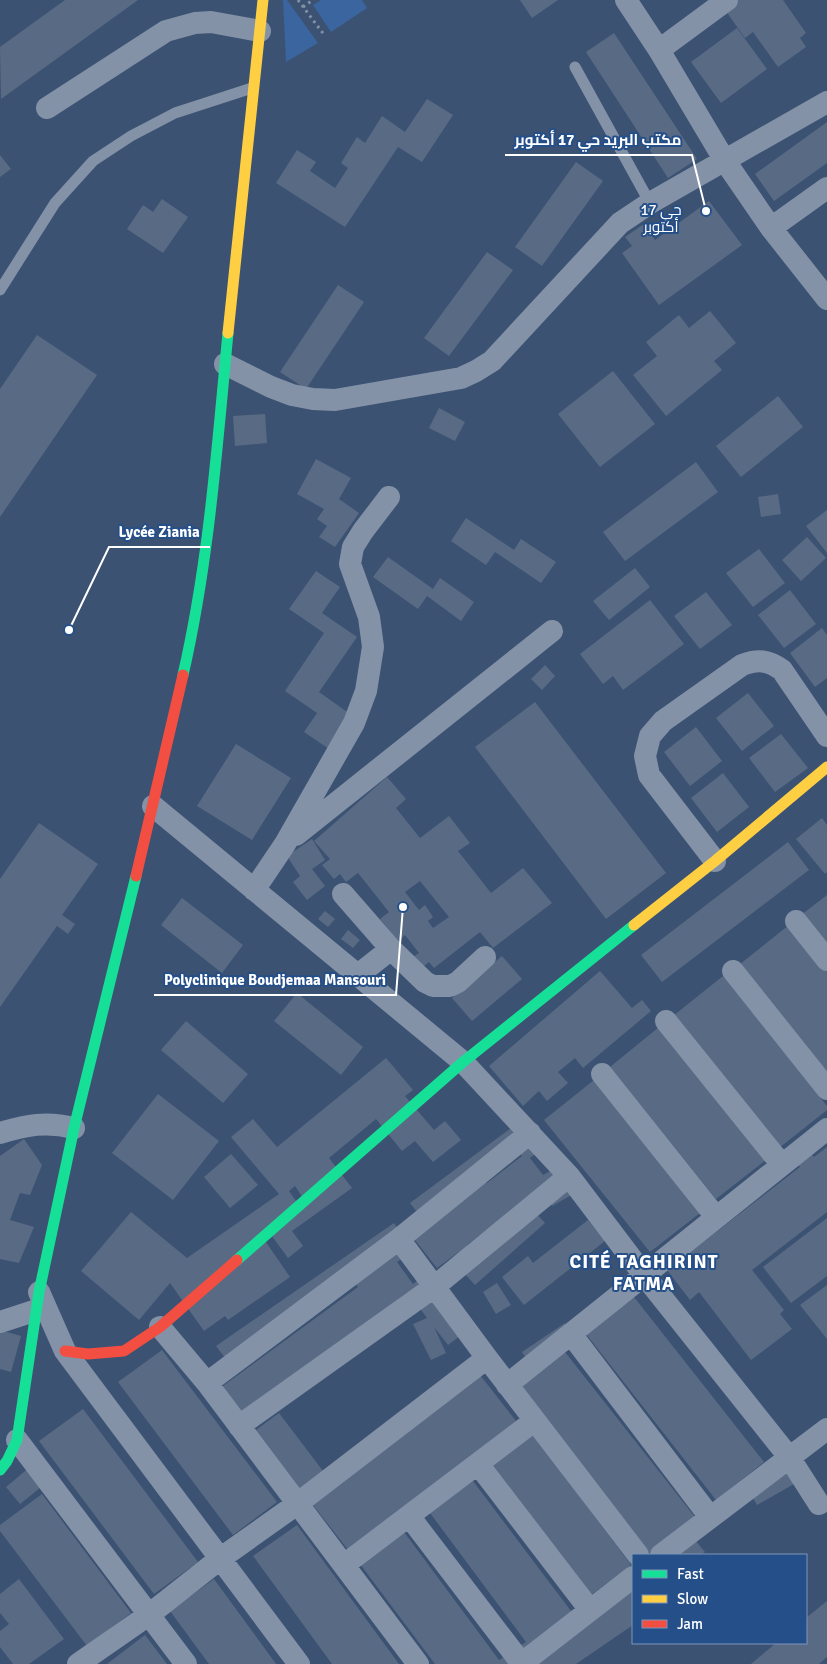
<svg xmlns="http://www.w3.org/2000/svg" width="827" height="1664" viewBox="0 0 827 1664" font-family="Signika,Cairo,sans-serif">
<rect width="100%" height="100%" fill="#3c5272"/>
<path fill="#3a659f" d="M283,0H287L318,43L286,62Z
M321,0H362L367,8L331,32L313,5Z"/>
<path fill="#596b84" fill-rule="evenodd" d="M65,0H138L1,99L0,47Z
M520,0H558L532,18Z
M733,0H783L806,33L800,38L806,47L778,67L753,32L745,38L723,7Z
M737,28L767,69L721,103L691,62Z
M614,33L697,159L668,178L586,52Z
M427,99L453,115L422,162L398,147L345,227L276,183L297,150L316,162L310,171L335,188L348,168L341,163L357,137L365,143L382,116L405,132Z
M827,122V163L774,201L755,174Z
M0,155L11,169L0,177Z
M576,162L603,181L542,266L515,247Z
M162,199L188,217L163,253L127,229L143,205L153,212Z
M709,201L742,245L659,305L622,253L632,246L625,237L644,224L655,240Z
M487,252L513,270L449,356L424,338Z
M338,285L364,302L306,389L280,372Z
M710,311L736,343L714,361L722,370L666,416L633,375L657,356L646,342L679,315L689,328Z
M37,335L97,375L0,517V389Z
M613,371L655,424L600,467L558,414Z
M778,396L803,427L741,477L716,446Z
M439,408L465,422L455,441L429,428Z
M265,414L267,443L235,446L233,416Z
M316,459L351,478L339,499L359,513L335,547L319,537L327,526L317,519L324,509L297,494Z
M696,462L718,492L625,561L603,532Z
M778,494L781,514L761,517L758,497Z
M827,510V553L806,526Z
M466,518L514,550L521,539L556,562L541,583L495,552L486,565L451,541Z
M807,537L826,558L801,581L782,560Z
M759,549L785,583L753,607L726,573Z
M388,557L433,589L440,578L474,602L461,621L427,596L418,609L373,577Z
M635,568L650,587L609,620L593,601Z
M316,571L340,587L322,613L357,637L319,692L353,716L329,749L304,732L317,713L285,691L324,633L289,609Z
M790,590L816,624L784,648L758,615Z
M706,592L732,625L700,649L674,616Z
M650,600L684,644L623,690L613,676L603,684L580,654Z
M822,628L827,635V678L815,687L790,653Z
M545,665L555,676L542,690L531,679Z
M748,693L774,726L742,751L716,718Z
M535,702L666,873L606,919L475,747Z
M696,727L722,761L690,786L664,752Z
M781,734L808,768L775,792L749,758Z
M236,744L291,778L252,840L197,806Z
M723,773L749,807L717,832L691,798Z
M387,777L406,799L396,808L420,838L449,816L470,843L458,851L491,893L523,868L552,903L493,948L480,932L434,968L429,962L419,970L410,959L419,953L405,935L398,941L380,919L389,912L358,873L346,882L340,874L334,879L322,865L330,859L314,841ZM420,881L449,917L433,928L428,921L433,917L425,905L419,910L405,892Z
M822,818L827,825V872L825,874L796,839Z
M39,823L98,864L62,915L75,924L68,934L57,926L0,1007V879Z
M312,839L325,860L312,869L325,886L307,900L293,882L300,876L287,856Z
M788,842L809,870L662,982L641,955Z
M827,895V947L801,915Z
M182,898L243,945L222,973L161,925Z
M325,911L335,919L328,927L318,919Z
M789,925L827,972V1074L739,965Z
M348,930L360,940L353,948L341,939Z
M502,956L522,979L472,1021L452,998Z
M600,971L632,1008L642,1000L651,1011L583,1068L575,1058L558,1072L568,1083L547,1101L539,1091L523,1106L489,1066Z
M723,976L827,1106V1110L779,1148L673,1016Z
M297,993L363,1047L341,1075L274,1021Z
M186,1021L248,1074L223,1103L161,1050Z
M659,1027L766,1160L716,1199L610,1067Z
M386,1058L413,1090L405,1096L434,1130L445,1121L461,1140L433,1162L415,1141L402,1151L376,1119L329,1158L352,1188L292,1231L303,1246L288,1258L269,1232L307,1204L295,1186L289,1191L300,1207L261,1235L290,1277L228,1320L225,1316L204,1331L170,1283L139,1320L81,1271L131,1212L187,1258L279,1194L231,1137L253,1119L277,1147Z
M594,1080L700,1213L650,1252L544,1120Z
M158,1094L219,1141L173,1200L112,1153Z
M519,1122L540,1150L530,1158L543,1175L561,1165L577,1192L552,1206L542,1188L525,1201L545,1223L475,1285L451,1259L460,1251L437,1268L414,1239L424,1221L410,1203ZM516,1148L522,1156L487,1183L480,1175ZM489,1228L480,1260L467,1245Z
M24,1139L42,1165L30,1195L20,1193L10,1220L34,1227L19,1263L0,1259V1156Z
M797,1139L814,1157L827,1147V1212L752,1270L784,1310L780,1314L792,1329L751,1360L699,1292L690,1300L667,1270L800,1167L785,1151Z
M231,1154L258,1185L230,1208L204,1177Z
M827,1218V1276L791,1303L763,1267Z
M588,1220L605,1241L524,1305L502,1277L528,1256L533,1263Z
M394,1223L413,1251L397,1262L413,1284L427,1274L469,1329L448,1345L434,1327L446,1353L431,1360L413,1324L427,1318L408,1292L243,1414L223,1386L358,1287L352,1278L229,1363L216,1346Z
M497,1283L511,1305L496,1314L483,1292Z
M827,1285V1339L800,1305Z
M634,1297L764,1462L716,1500L586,1334Z
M565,1323L578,1343L565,1352L695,1517L683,1526L705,1552L701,1555H668L669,1537L647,1555L516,1389L536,1374L522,1352Z
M0,1330L21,1336L11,1372L0,1369Z
M162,1350L277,1502L233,1535L118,1382Z
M480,1375L516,1421L349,1551L313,1505Z
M83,1409L198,1562L154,1594L39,1441Z
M279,1413L323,1471L300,1489L256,1430Z
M532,1433L631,1565L587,1598L488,1465Z
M787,1455L801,1480L757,1505L743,1480Z
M36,1462L51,1479L20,1504L6,1487Z
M473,1481L571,1611L608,1585L633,1586V1625L576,1664H435L360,1564L404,1532L499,1660L526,1642L430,1513Z
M42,1494L131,1613L87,1646L0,1531V1525Z
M297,1525L399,1664H332L253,1556Z
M19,1579L64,1639L29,1664H13L0,1647V1631L9,1624L0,1613V1594Z
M214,1579L276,1664H209L170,1611Z
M827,1601V1657L819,1664H751L776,1643H806V1618Z
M145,1635L167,1664H107Z"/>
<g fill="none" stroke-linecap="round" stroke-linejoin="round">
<path stroke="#8392a7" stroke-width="3" stroke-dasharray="2.5 4" stroke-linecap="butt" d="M298,0L325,36
M303,7L313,0"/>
<path stroke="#8392a7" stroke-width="11" d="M575,67L650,203
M0,290L55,203L93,161L131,136L175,113L252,88"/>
<path stroke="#8392a7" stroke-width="22" d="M626,0L659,50L725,161L771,228L827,299
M659,50L727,0
M47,108L166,31L195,23L211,22L260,31
M771,228L827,188
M225,364L271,387L292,395L313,399L335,400L461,378L476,371L492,361L620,223L650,203L827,102
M153,806L463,1062L569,1176L644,1275L789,1457L819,1504
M296,835L552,631
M715,861L649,775L645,756L650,736L663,721L742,665C758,659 768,660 782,670L827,736
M254,890L285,844L354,723L366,691L373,647L369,617L350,564L353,547L363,531L389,497
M343,894L391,949L425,982L433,986H450L458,982L485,957
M796,921L827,960
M733,971L827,1089
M358,975L391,949
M666,1021L782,1165
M602,1074L716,1217
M0,1133C27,1125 46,1121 74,1128
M399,1239L487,1358L638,1555
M39,1292L65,1351L299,1664
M0,1322L37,1310
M160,1327L207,1383L418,1664
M571,1334L710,1517
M207,1383L399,1239L530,1133
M507,1385L827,1129
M239,1426L434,1287L569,1176
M17,1440L186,1664
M478,1464L590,1610
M409,1516L522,1664
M661,1555L827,1429
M344,1565L534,1421
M78,1664L150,1614L221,1558L297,1504L487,1358
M521,1664L633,1577"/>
<path stroke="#16e098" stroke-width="11" d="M183,675C209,562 217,447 228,333
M237,1260L463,1062L634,925
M0,1470L7,1461L17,1440L39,1292L74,1128L136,876"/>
<path stroke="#ffcf43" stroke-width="11" d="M228,333L263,0
M634,925L715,861L827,767"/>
<path stroke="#f24e42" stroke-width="11" d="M136,876L183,675
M65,1351L88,1354L124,1351L160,1327L237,1260"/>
</g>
<g text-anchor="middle" stroke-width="4" stroke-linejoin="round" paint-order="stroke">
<g font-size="15" fill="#fff" stroke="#254f89">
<text x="661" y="215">حي 17<tspan x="661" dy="17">أكتوبر</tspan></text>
</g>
<g font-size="19" font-weight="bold" letter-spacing="1" fill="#fff" stroke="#254f89">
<text x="644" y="1268">CITÉ TAGHIRINT<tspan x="644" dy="22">FATMA</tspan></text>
</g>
</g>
<path fill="none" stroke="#fff" stroke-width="2" d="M706 211L692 155H505M69 630L109 547H210M403 907L396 995H154"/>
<g fill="#fff" stroke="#254f89" stroke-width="2">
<circle cx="706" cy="211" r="5"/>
<circle cx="69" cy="630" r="5"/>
<circle cx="403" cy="907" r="5"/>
</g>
<g font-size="15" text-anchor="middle" font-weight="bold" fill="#fff" stroke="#254f89" stroke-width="4" stroke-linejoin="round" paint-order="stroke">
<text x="598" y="145">مكتب البريد حي 17 أكتوبر</text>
<text x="159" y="537">Lycée Ziania</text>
<text x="275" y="985">Polyclinique Boudjemaa Mansouri</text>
</g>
<rect x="632" y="1554" width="175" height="90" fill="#254f89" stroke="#7c95b8"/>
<rect x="642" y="1570" width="25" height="8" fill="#16e098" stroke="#7c95b8"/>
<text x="677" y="1579" font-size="15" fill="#ffffff">Fast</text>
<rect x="642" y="1595" width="25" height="8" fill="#ffcf43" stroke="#7c95b8"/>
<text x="677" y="1604" font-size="15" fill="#ffffff">Slow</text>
<rect x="642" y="1620" width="25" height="8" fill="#f24e42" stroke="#7c95b8"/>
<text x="677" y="1629" font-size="15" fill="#ffffff">Jam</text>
</svg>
